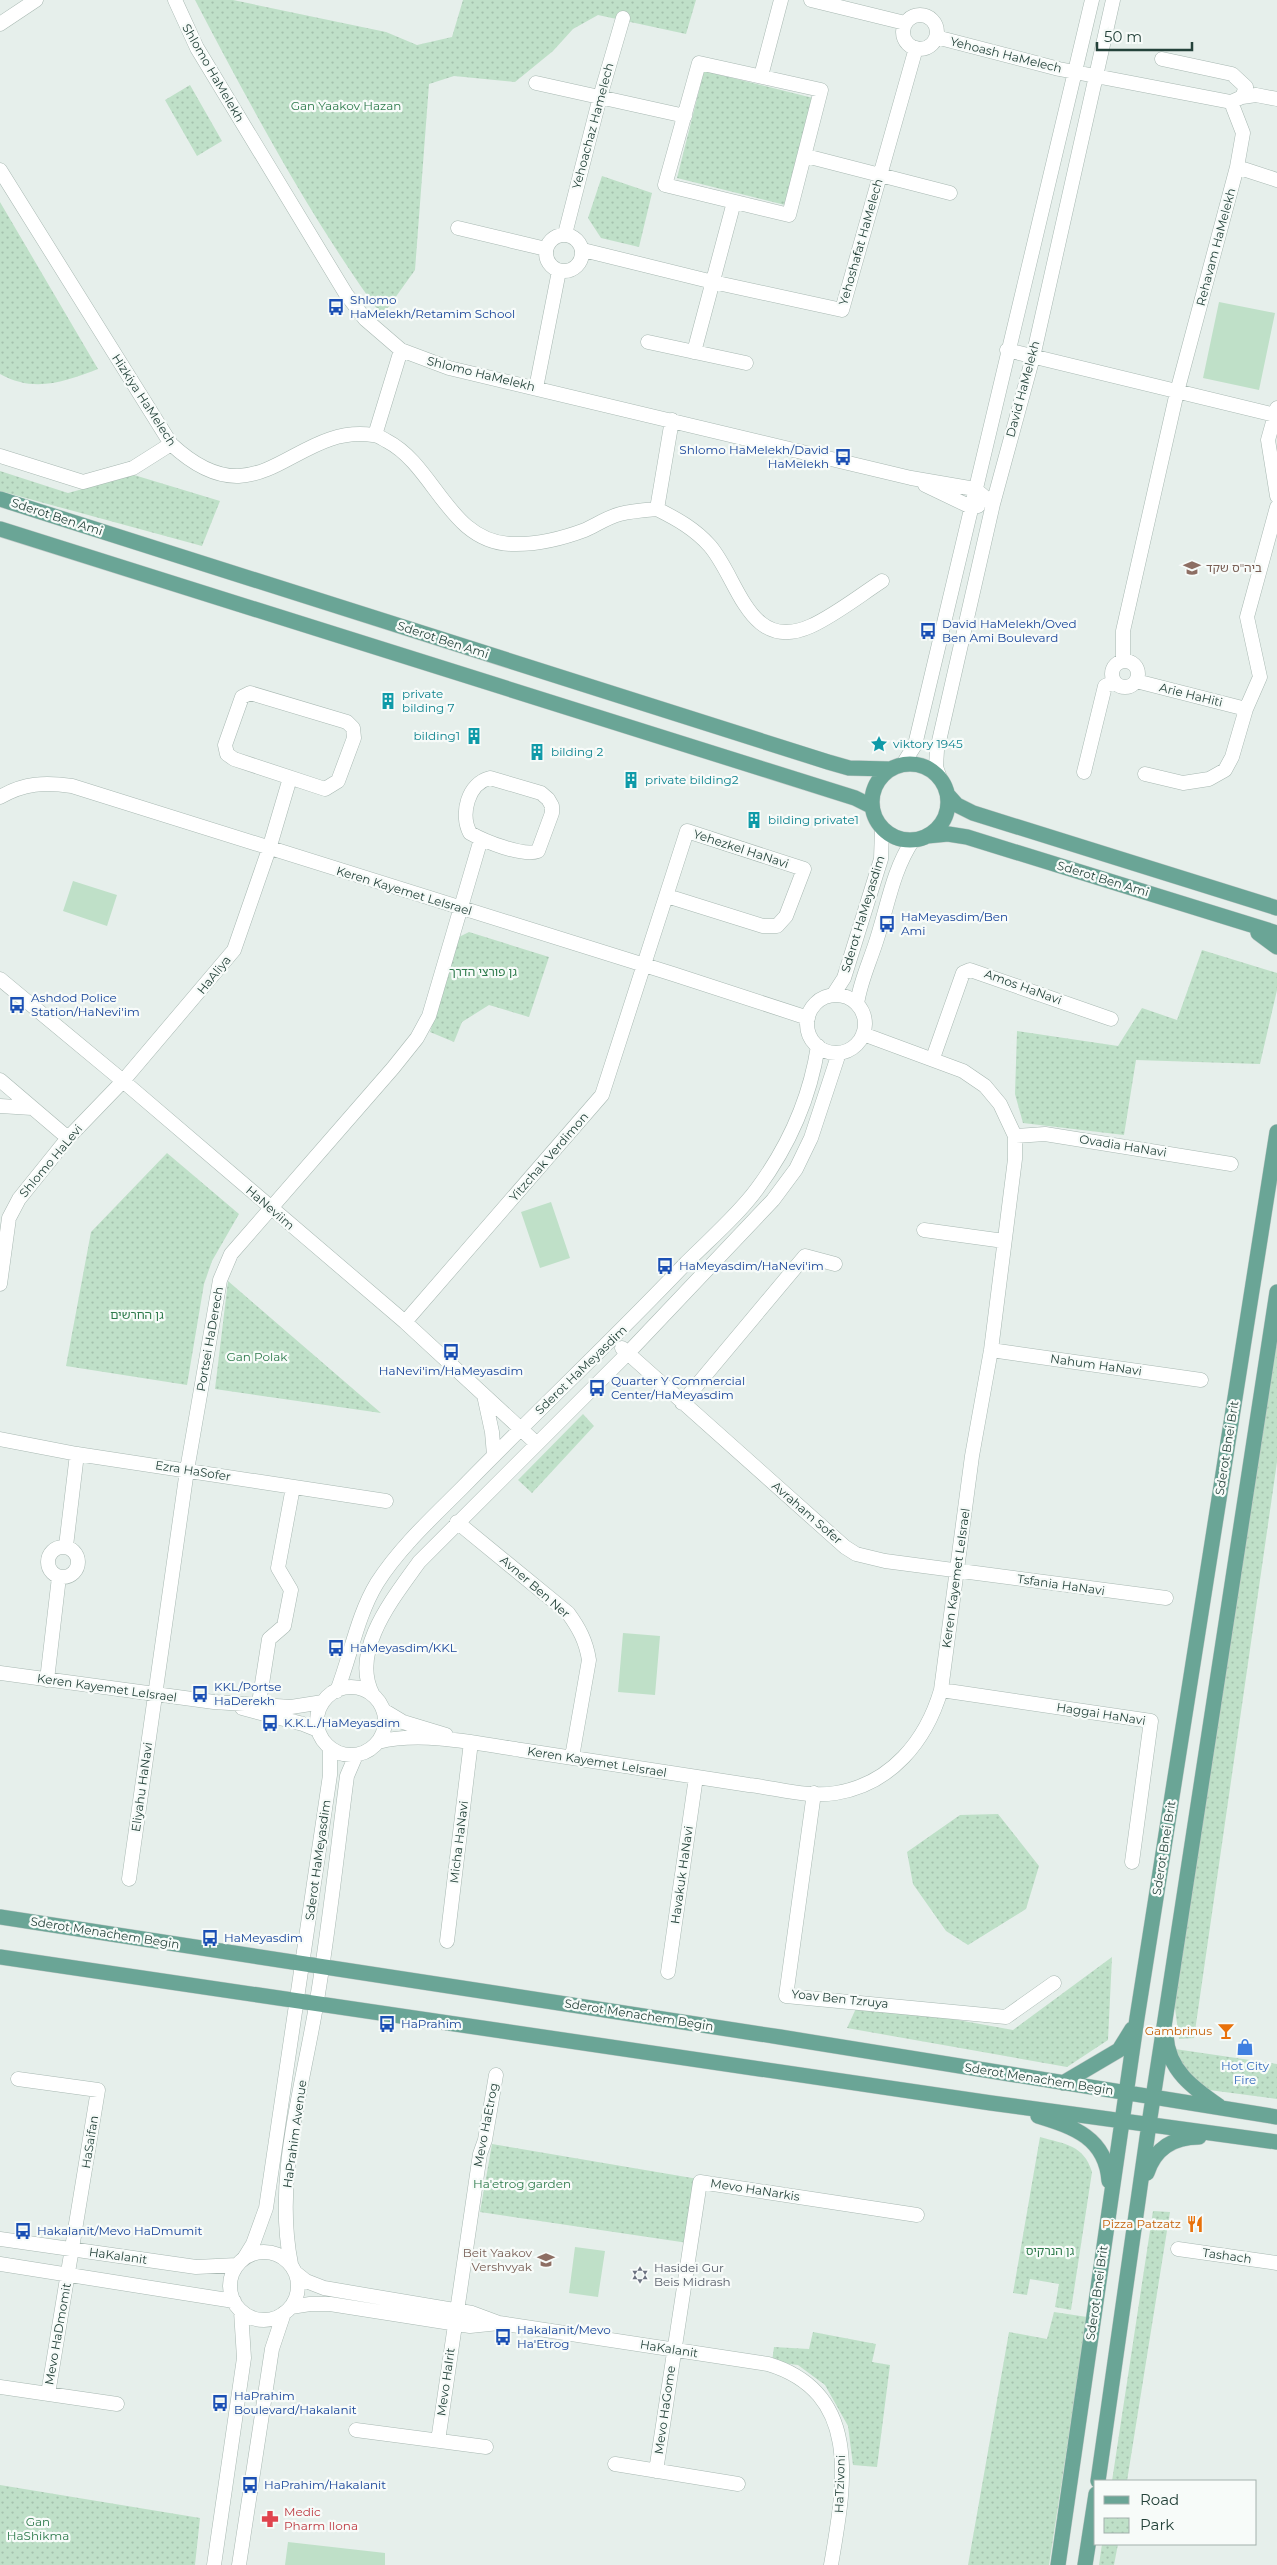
<svg xmlns="http://www.w3.org/2000/svg" width="1277" height="2565" viewBox="0 0 1277 2565" font-family="Montserrat,'Noto Sans Hebrew',sans-serif">
<defs>
<pattern id="park-dots" width="8" height="8" patternUnits="userSpaceOnUse" patternTransform="scale(1.25)"><rect width="8" height="8" fill="#bfe0c8"/><path d="M2 2h.1M6 6h.1" fill="none" stroke="#a4c1ad" stroke-width="1.8" stroke-linecap="round"/></pattern>
</defs>
<rect width="100%" height="100%" fill="#e6efeb"/>
<path fill="#bfe0c8" d="M1219,302L1275,313L1259,390L1203,378Z
M73,881L117,895L107,926L63,911Z
M551,1202L570,1258L540,1268L521,1212Z
M623,1633L660,1636L655,1695L618,1692Z
M575,2247L605,2251L598,2297L569,2293Z
M288,2542L385,2553V2565H285Z"/>
<path fill="url(#park-dots)" d="M195,0H233L386,32L417,45L452,37L463,0H696L686,34L598,15L573,29L553,51L515,82L454,76L429,84L415,270L382,316C311,219 251,107 195,0Z
M704,71L813,98L785,205L677,178Z
M190,85L222,141L197,156L165,100Z
M602,176L652,193L639,247L601,238L588,218Z
M0,202L98,369C64,382 34,393 0,374Z
M0,471L68,493L134,475L220,501L202,546L0,491Z
M469,932L549,957L529,1017L489,1005L462,1022L454,1042L430,1032L459,937Z
M1202,950L1277,973V990L1260,1064L1136,1060L1124,1135L1023,1123L1015,1094L1017,1031L1118,1046L1142,1008L1177,1020Z
M167,1153L239,1214L212,1261L204,1284L187,1385L66,1366L91,1232Z
M228,1281L381,1413L215,1389Z
M1277,1332V1462L1194,2038L1179,2039L1174,2000Z
M583,1414L594,1426L532,1493L518,1480Z
M998,1814L1039,1866L1026,1909L968,1945L946,1931L913,1884L907,1852L960,1815Z
M1112,1957L1108,2040L1067,2067L847,2028L859,2002L1013,2030Z
M1175,2049L1277,2064V2099L1209,2090L1184,2070Z
M1040,2137C1065,2144 1084,2145 1092,2172L1071,2310L1055,2307L1059,2284L1030,2279L1027,2295L1013,2293Z
M492,2144L698,2179L688,2243L480,2212Z
M1153,2211L1170,2212L1127,2481H1112Z
M1054,2312L1087,2317L1049,2565H968L1009,2332L1047,2339Z
M813,2332L876,2344L872,2362L890,2365L877,2467L853,2465L848,2426L825,2385L798,2365L772,2362L774,2347L809,2349Z
M0,2485L200,2518L195,2565H0Z
M1102,2544H1118L1114,2565H1099Z"/>
<g fill="none" stroke-linecap="round" stroke-linejoin="round">
<g stroke="#a8b8b2" stroke-width="15">
<path id="minor" d="M175,0L197,48L346,294L365,319L401,350L449,368L911,478L975,489L993,504
M811,0L905,23
M903 32a17 17 0 1 1 34 0a17 17 0 1 1-34 0Z
M0,24L36,0
M936,37L1059,69L1231,102L1243,133L1237,167L1177,392L1123,631V661
M1162,59L1232,74L1246,87L1242,97L1231,102
M699,63L821,90L789,215L665,185Z
M761,76L781,0
M536,83L685,116
M1242,97L1256,95L1277,99
M806,156L950,193
M1237,167L1277,180
M0,170L171,444C259,526 293,423 373,435C378,435 383,439 387,441C435,466 449,542 511,544C537,545 561,539 585,530C596,525 608,517 620,514C631,511 645,510 657,509
M458,228L546,249
M565,234L600,97L623,18
M546 253a18 18 0 1 1 36 0a18 18 0 1 1-36 0Z
M583,250L713,282L842,310L916,48
M648,342L746,363
M1007,350L1275,415
M694,352L734,202
M536,388L559,271
M1277,408L1268,440L1277,496
M375,435L401,350
M0,456L83,482L133,468L171,444
M925,485L971,507L978,506
M657,509C677,519 695,529 710,546C739,580 749,654 811,626C835,615 859,596 882,581
M657,509L672,420
M1112 674a13 13 0 1 1 26 0a13 13 0 1 1-26 0Z
M1136,681L1246,709
M250,693L347,722L353,728L354,738L338,781L325,789L234,759L227,754L225,745L242,697Z
M903,764L915,745L1092,0
M1084,772L1105,686L1114,682
M1145,774L1183,783L1209,779L1225,770L1232,757L1246,709L1260,677L1247,617L1277,507
M490,778L541,793L548,799L552,806V813L538,851C523,857 484,841 470,833C460,814 468,783 490,778Z
M940,778L936,767L937,750L993,504L1033,357L1113,0
M0,797C24,783 45,782 72,786L673,974L808,1018
M0,979L123,1081L405,1322L536,1443
M833,995L844,978L881,859L882,829
M807 1024a29 29 0 1 1 58 0a29 29 0 1 1-58 0Z
M857,1004C860,983 868,966 875,945C887,910 892,871 913,840
M933,1058L963,973L970,970L1111,1019
M0,1080L68,1138
M0,1106L32,1108
M1015,1136L1045,1134L1231,1164
M924,1230L1004,1241
M0,1284L9,1218L19,1199L68,1138L123,1081L234,950L269,849L290,778
M405,1322L602,1095L687,831L804,869L786,916L777,926H763L667,896
M622,1348L845,1547L856,1554L885,1561L1166,1598
M991,1350L1201,1380
M484,1395L492,1432L494,1455
M682,1403L805,1256L835,1264
M0,1439L77,1454L386,1501
M457,1522L568,1613C579,1628 586,1641 589,1660L572,1757
M66,1546L77,1454
M48 1562a15 15 0 1 1 30 0a15 15 0 1 1-30 0Z
M0,1673L214,1702L291,1707L323,1702
M47,1680L59,1577
M317 1721a34 34 0 1 1 68 0a34 34 0 1 1-68 0Z
M941,1690L1151,1721L1132,1862
M337,1691C351,1655 357,1616 377,1583C399,1548 433,1517 462,1488C536,1412 613,1340 686,1263C709,1240 738,1215 757,1189C788,1147 810,1098 818,1046
M373,1695C349,1651 395,1596 419,1562L628,1353L773,1200L796,1169L811,1138L839,1053
M259,1703L269,1639L284,1626L291,1590L278,1568L293,1487
M242,1708L303,1724L318,1730
M383,1710L403,1722L446,1735
M378,1742C420,1731 477,1743 521,1750C597,1761 673,1774 749,1785C777,1788 809,1798 836,1793C891,1784 926,1741 941,1690L972,1456L991,1350L1015,1159V1136L1000,1104L985,1086L963,1071L863,1034
M814,1793L786,1996L1006,2017L1054,1983
M129,1879L187,1470L220,1280L231,1254L393,1068L417,1038L429,1016L481,839
M447,1941L471,1742
M668,1972L696,1777
M18,2079L98,2090L48,2394
M0,2239L196,2267L237,2265
M1178,2249L1277,2263
M230 2286a34 34 0 1 1 68 0a34 34 0 1 1-68 0Z
M245,2257L253,2244L266,2208L330,1775V1748
M0,2264L234,2301
M291,2264C274,2179 302,2090 316,2006C329,1930 337,1853 347,1776L356,1755
M296,2273L306,2281L324,2288L472,2313L499,2323L768,2364C864,2393 844,2488 831,2565
M291,2307L310,2304H330L470,2326L499,2323
M0,2387L117,2404
M356,2430L486,2447
M438,2441L480,2154L485,2140L496,2075
M615,2464L738,2484
M656,2471L700,2182L917,2215
M214,2565L244,2358L241,2311
M239,2565L272,2349L284,2313"/>
</g>
<g stroke="#c2cac8" stroke-width="16">
<path id="major" d="M0,499L828,762L849,768L889,769
M0,529L855,798L871,806
M872 802a38 38 0 1 1 76 0a38 38 0 1 1-76 0Z
M948,795L957,805L973,813L1277,908
M927,836L948,834L967,837L1277,933
M1258,933L1277,947
M0,1917L780,2037L1277,2117
M0,1957L991,2103L1277,2142
M1166,2036C1168,2070 1193,2088 1219,2106
M1063,2083L1119,2050L1132,2029
M1038,2116C1074,2127 1106,2138 1109,2181
M1147,2173C1155,2148 1174,2137 1199,2137
M1098,2481L1149,2124L1277,1292
M1058,2565L1137,2018L1277,1132
M1085,2565L1096,2494"/>
</g>
<use href="#minor" stroke="#fff" stroke-width="14"/>
<use href="#major" stroke="#6aa596" stroke-width="15"/>
</g>
<defs>
<g id="bus-bare" transform="scale(1.35)"><path d="M-5-6H5V4H4V6H2V4H-2V6H-4V4H-5ZM-3.5-4V0h7V-4ZM-3.5 1.2v1.5H-2V1.2ZM2 1.2v1.5H3.5V1.2Z" fill="#1a4fb4" stroke="#f7fbf9" stroke-width="2.5" paint-order="stroke"/></g>
<g id="school-bare" transform="scale(1.35)"><path d="M0-5L7-2L0 1L-7-2ZM-4 1L0 2.5L4 1V4Q0 6-4 4Z" fill="#8d6e63" stroke="#f7fbf9" stroke-width="2.5" paint-order="stroke"/></g>
<g id="building-bare" transform="scale(1.35)"><path d="M-4-6H4V6H1V3H-1V6H-4ZM-2.5-4.3h1.7v1.8h-1.7ZM.8-4.3h1.7v1.8H.8ZM-2.5-1h1.7V.8h-1.7ZM.8-1h1.7V.8H.8Z" fill="#0f9aa8" stroke="#f7fbf9" stroke-width="2.5" paint-order="stroke"/></g>
<g id="sight-bare" transform="scale(1.35)"><path d="M0-6L1.8-2.2L6-1.7L2.9 1.2L3.7 5.4L0 3.3L-3.7 5.4L-2.9 1.2L-6-1.7L-1.8-2.2Z" fill="#0f9aa8" stroke="#f7fbf9" stroke-width="2.5" paint-order="stroke"/></g>
<g id="bar-bare" transform="scale(1.35)"><path d="M-6-5H6L.8 .8V4.5H3.5V6h-7V4.5H-.8V.8Z" fill="#e8710a" stroke="#f7fbf9" stroke-width="2.5" paint-order="stroke"/></g>
<g id="shop-bare" transform="scale(1.35)"><path d="M-5-2.5h2.3a2.7 3.5 0 0 1 5.4 0H5L5.5 6h-11ZM-1.5-2.5h3a1.5 2.3 0 0 0-3 0Z" fill="#3f7fe0" stroke="#f7fbf9" stroke-width="2.5" paint-order="stroke"/></g>
<g id="restaurant-bare" transform="scale(1.35)"><path d="M-5-6h1v4h1v-4h1v4h1v-4h1v5L-1.5 .5V6h-2V.5L-5-1ZM5-6V6H3V1.5H1.5Q1.5-4 5-6Z" fill="#e8710a" stroke="#f7fbf9" stroke-width="2.5" paint-order="stroke"/></g>
<g id="synagogue-bare" transform="scale(1.35)"><path d="M0-6.5L5.6 3.2H-5.6ZM0 6.5L5.6-3.2H-5.6Z" fill="#6b7280" stroke="#f7fbf9" stroke-width="2.5" paint-order="stroke"/></g>
<g id="pharmacy-bare" transform="scale(1.35)"><path d="M-2-6h4v4h4v4h-4v4h-4v-4h-4v-4h4Z" fill="#e0444e" stroke="#f7fbf9" stroke-width="2.5" paint-order="stroke"/></g>
</defs>
<g fill-rule="evenodd">
<use href="#bus-bare" x="336" y="307"/>
<use href="#bus-bare" x="843" y="457"/>
<use href="#school-bare" x="1192" y="568"/>
<use href="#bus-bare" x="928" y="631"/>
<use href="#building-bare" x="388" y="701"/>
<use href="#building-bare" x="474" y="736"/>
<use href="#sight-bare" x="879" y="744"/>
<use href="#building-bare" x="537" y="752"/>
<use href="#building-bare" x="631" y="780"/>
<use href="#building-bare" x="754" y="820"/>
<use href="#bus-bare" x="887" y="924"/>
<use href="#bus-bare" x="17" y="1005"/>
<use href="#bus-bare" x="665" y="1266"/>
<use href="#bus-bare" x="451" y="1352"/>
<use href="#bus-bare" x="597" y="1388"/>
<use href="#bus-bare" x="336" y="1648"/>
<use href="#bus-bare" x="200" y="1694"/>
<use href="#bus-bare" x="270" y="1723"/>
<use href="#bus-bare" x="210" y="1938"/>
<use href="#bus-bare" x="387" y="2024"/>
<use href="#bar-bare" x="1226" y="2031"/>
<use href="#shop-bare" x="1245" y="2047"/>
<use href="#restaurant-bare" x="1195" y="2224"/>
<use href="#bus-bare" x="23" y="2231"/>
<use href="#school-bare" x="546" y="2260"/>
<use href="#synagogue-bare" x="640" y="2275"/>
<use href="#bus-bare" x="503" y="2337"/>
<use href="#bus-bare" x="220" y="2403"/>
<use href="#bus-bare" x="250" y="2485"/>
<use href="#pharmacy-bare" x="270" y="2519"/>
</g>
<g text-anchor="middle" stroke-width="4.5" stroke-linejoin="round" paint-order="stroke">
<g font-size="12" fill="#24423a" stroke="#f7fbf9">
<text transform="translate(1006 55) rotate(14)" y="4">Yehoash HaMelech</text>
<text transform="translate(213 73) rotate(60)" y="4">Shlomo HaMelekh</text>
<text transform="translate(593 126) rotate(-75)" y="4">Yehoachaz Hamelech</text>
<text transform="translate(861 242) rotate(-74)" y="4">Yehoshafat HaMelech</text>
<text transform="translate(1216 247) rotate(-75)" y="4">Rehavam HaMelekh</text>
<text transform="translate(481 374) rotate(14)" y="4">Shlomo HaMelekh</text>
<text transform="translate(1023 389) rotate(-75)" y="4">David HaMelekh</text>
<text transform="translate(144 400) rotate(57)" y="4">Hizkiya HaMelech</text>
<text transform="translate(57 517) rotate(18)" y="4">Sderot Ben Ami</text>
<text transform="translate(443 640) rotate(18)" y="4">Sderot Ben Ami</text>
<text transform="translate(1191 695) rotate(14)" y="4">Arie HaHiti</text>
<text transform="translate(741 849) rotate(18)" y="4">Yehezkel HaNavi</text>
<text transform="translate(1103 879) rotate(17)" y="4">Sderot Ben Ami</text>
<text transform="translate(404 891) rotate(17)" y="4">Keren Kayemet LeIsrael</text>
<text transform="translate(863 914) rotate(-73)" y="4">Sderot HaMeyasdim</text>
<text transform="translate(214 975) rotate(-51)" y="4">HaAliya</text>
<text transform="translate(1023 987) rotate(20)" y="4">Amos HaNavi</text>
<text transform="translate(1123 1146) rotate(9)" y="4">Ovadia HaNavi</text>
<text transform="translate(549 1157) rotate(-49)" y="4">Yitzchak Verdimon</text>
<text transform="translate(51 1161) rotate(-50)" y="4">Shlomo HaLevi</text>
<text transform="translate(270 1208) rotate(41)" y="4">HaNeviim</text>
<text transform="translate(210 1339) rotate(-80)" y="4">Portsei HaDerech</text>
<text transform="translate(1096 1365) rotate(8)" y="4">Nahum HaNavi</text>
<text transform="translate(581 1370) rotate(-44)" y="4">Sderot HaMeyasdim</text>
<text transform="translate(1227 1448) rotate(-81)" y="4">Sderot Bnei Brit</text>
<text transform="translate(193 1471) rotate(9)" y="4">Ezra HaSofer</text>
<text transform="translate(807 1513) rotate(41)" y="4">Avraham Sofer</text>
<text transform="translate(956 1578) rotate(-82)" y="4">Keren Kayemet LeIsrael</text>
<text transform="translate(1061 1585) rotate(8)" y="4">Tsfania HaNavi</text>
<text transform="translate(535 1587) rotate(41)" y="4">Avner Ben Ner</text>
<text transform="translate(107 1688) rotate(8)" y="4">Keren Kayemet LeIsrael</text>
<text transform="translate(1101 1714) rotate(9)" y="4">Haggai HaNavi</text>
<text transform="translate(597 1762) rotate(9)" y="4">Keren Kayemet LeIsrael</text>
<text transform="translate(142 1787) rotate(-82)" y="4">Eliyahu HaNavi</text>
<text transform="translate(459 1842) rotate(-83)" y="4">Micha HaNavi</text>
<text transform="translate(1164 1848) rotate(-81)" y="4">Sderot Bnei Brit</text>
<text transform="translate(318 1860) rotate(-82)" y="4">Sderot HaMeyasdim</text>
<text transform="translate(682 1875) rotate(-82)" y="4">Havakuk HaNavi</text>
<text transform="translate(105 1933) rotate(9)" y="4">Sderot Menachem Begin</text>
<text transform="translate(840 1999) rotate(6)" y="4">Yoav Ben Tzruya</text>
<text transform="translate(639 2015) rotate(9)" y="4">Sderot Menachem Begin</text>
<text transform="translate(1039 2079) rotate(9)" y="4">Sderot Menachem Begin</text>
<text transform="translate(486 2125) rotate(-79)" y="4">Mevo HaEtrog</text>
<text transform="translate(295 2134) rotate(-82)" y="4">HaPrahim Avenue</text>
<text transform="translate(90 2142) rotate(-81)" y="4">HaSaifan</text>
<text transform="translate(755 2190) rotate(9)" y="4">Mevo HaNarkis</text>
<text transform="translate(118 2256) rotate(8)" y="4">HaKalanit</text>
<text transform="translate(1227 2256) rotate(8)" y="4">Tashach</text>
<text transform="translate(1097 2293) rotate(-82)" y="4">Sderot Bnei Brit</text>
<text transform="translate(58 2334) rotate(-80)" y="4">Mevo HaDmomit</text>
<text transform="translate(669 2349) rotate(9)" y="4">HaKalanit</text>
<text transform="translate(446 2382) rotate(-82)" y="4">Mevo HaIrit</text>
<text transform="translate(665 2410) rotate(-82)" y="4">Mevo HaGome</text>
<text transform="translate(840 2484) rotate(-88)" y="4">HaTzivoni</text>
</g>
<g font-size="12" fill="#2d7a4b" stroke="#f7fbf9">
<text x="346" y="110">Gan Yaakov Hazan</text>
<text x="483" y="976">גן פורצי הדרך</text>
<text x="137" y="1319">גן החרשים</text>
<text x="257" y="1361">Gan Polak</text>
<text x="522" y="2188">Ha'etrog garden</text>
<text x="1050" y="2255">גן הנרקיס</text>
<text x="38" y="2526">Gan<tspan x="38" dy="14">HaShikma</tspan></text>
</g>
<g font-size="12" fill="#164399" stroke="#f7fbf9" text-anchor="start">
<text x="350" y="304">Shlomo<tspan x="350" dy="14">HaMelekh/Retamim School</tspan></text>
<text x="829" y="454" text-anchor="end">Shlomo HaMelekh/David<tspan x="829" dy="14">HaMelekh</tspan></text>
<text x="942" y="628">David HaMelekh/Oved<tspan x="942" dy="14">Ben Ami Boulevard</tspan></text>
<text x="901" y="921">HaMeyasdim/Ben<tspan x="901" dy="14">Ami</tspan></text>
<text x="31" y="1002">Ashdod Police<tspan x="31" dy="14">Station/HaNevi'im</tspan></text>
<text x="679" y="1270">HaMeyasdim/HaNevi'im</text>
<text x="451" y="1375" text-anchor="middle">HaNevi'im/HaMeyasdim</text>
<text x="611" y="1385">Quarter Y Commercial<tspan x="611" dy="14">Center/HaMeyasdim</tspan></text>
<text x="350" y="1652">HaMeyasdim/KKL</text>
<text x="214" y="1691">KKL/Portse<tspan x="214" dy="14">HaDerekh</tspan></text>
<text x="284" y="1727">K.K.L./HaMeyasdim</text>
<text x="224" y="1942">HaMeyasdim</text>
<text x="401" y="2028">HaPrahim</text>
<text x="37" y="2235">Hakalanit/Mevo HaDmumit</text>
<text x="517" y="2334">Hakalanit/Mevo<tspan x="517" dy="14">Ha'Etrog</tspan></text>
<text x="234" y="2400">HaPrahim<tspan x="234" dy="14">Boulevard/Hakalanit</tspan></text>
<text x="264" y="2489">HaPrahim/Hakalanit</text>
</g>
<g font-size="12" fill="#785e54" stroke="#f7fbf9" text-anchor="start">
<text x="1206" y="572">ביה"ס שקד</text>
<text x="532" y="2257" text-anchor="end">Beit Yaakov<tspan x="532" dy="14">Vershvyak</tspan></text>
</g>
<g font-size="12" fill="#0d838f" stroke="#f7fbf9" text-anchor="start">
<text x="402" y="698">private<tspan x="402" dy="14">bilding 7</tspan></text>
<text x="460" y="740" text-anchor="end">bilding1</text>
<text x="893" y="748">viktory 1945</text>
<text x="551" y="756">bilding 2</text>
<text x="645" y="784">private bilding2</text>
<text x="768" y="824">bilding private1</text>
</g>
<g font-size="12" fill="#c56008" stroke="#f7fbf9" text-anchor="end">
<text x="1212" y="2035">Gambrinus</text>
<text x="1181" y="2228">Pizza Patzatz</text>
</g>
<g font-size="12" fill="#366cbe" stroke="#f7fbf9">
<text x="1245" y="2070">Hot City<tspan x="1245" dy="14">Fire</tspan></text>
</g>
<g font-size="12" fill="#5b616d" stroke="#f7fbf9" text-anchor="start">
<text x="654" y="2272">Hasidei Gur<tspan x="654" dy="14">Beis Midrash</tspan></text>
</g>
<g font-size="12" fill="#be3a42" stroke="#f7fbf9" text-anchor="start">
<text x="284" y="2516">Medic<tspan x="284" dy="14">Pharm Ilona</tspan></text>
</g>
</g>
<rect x="1094" y="2480" width="162" height="65" fill="#f7fbf9" stroke="#a3b1ad"/>
<rect x="1104" y="2496" width="25" height="8" fill="#6aa596" stroke="#a3b1ad"/>
<text x="1140" y="2505" font-size="15" fill="#24423a">Road</text>
<rect x="1104" y="2518" width="25" height="15" fill="url(#park-dots)" stroke="#a3b1ad"/>
<text x="1140" y="2530" font-size="15" fill="#24423a">Park</text>
<path d="M1097 42v8h95v-8" fill="none" stroke="#24423a" stroke-width="2.5"/>
<text x="1104" y="42" font-size="15" fill="#24423a" stroke="#f7fbf9" stroke-width="4" paint-order="stroke">50 m</text>
</svg>
